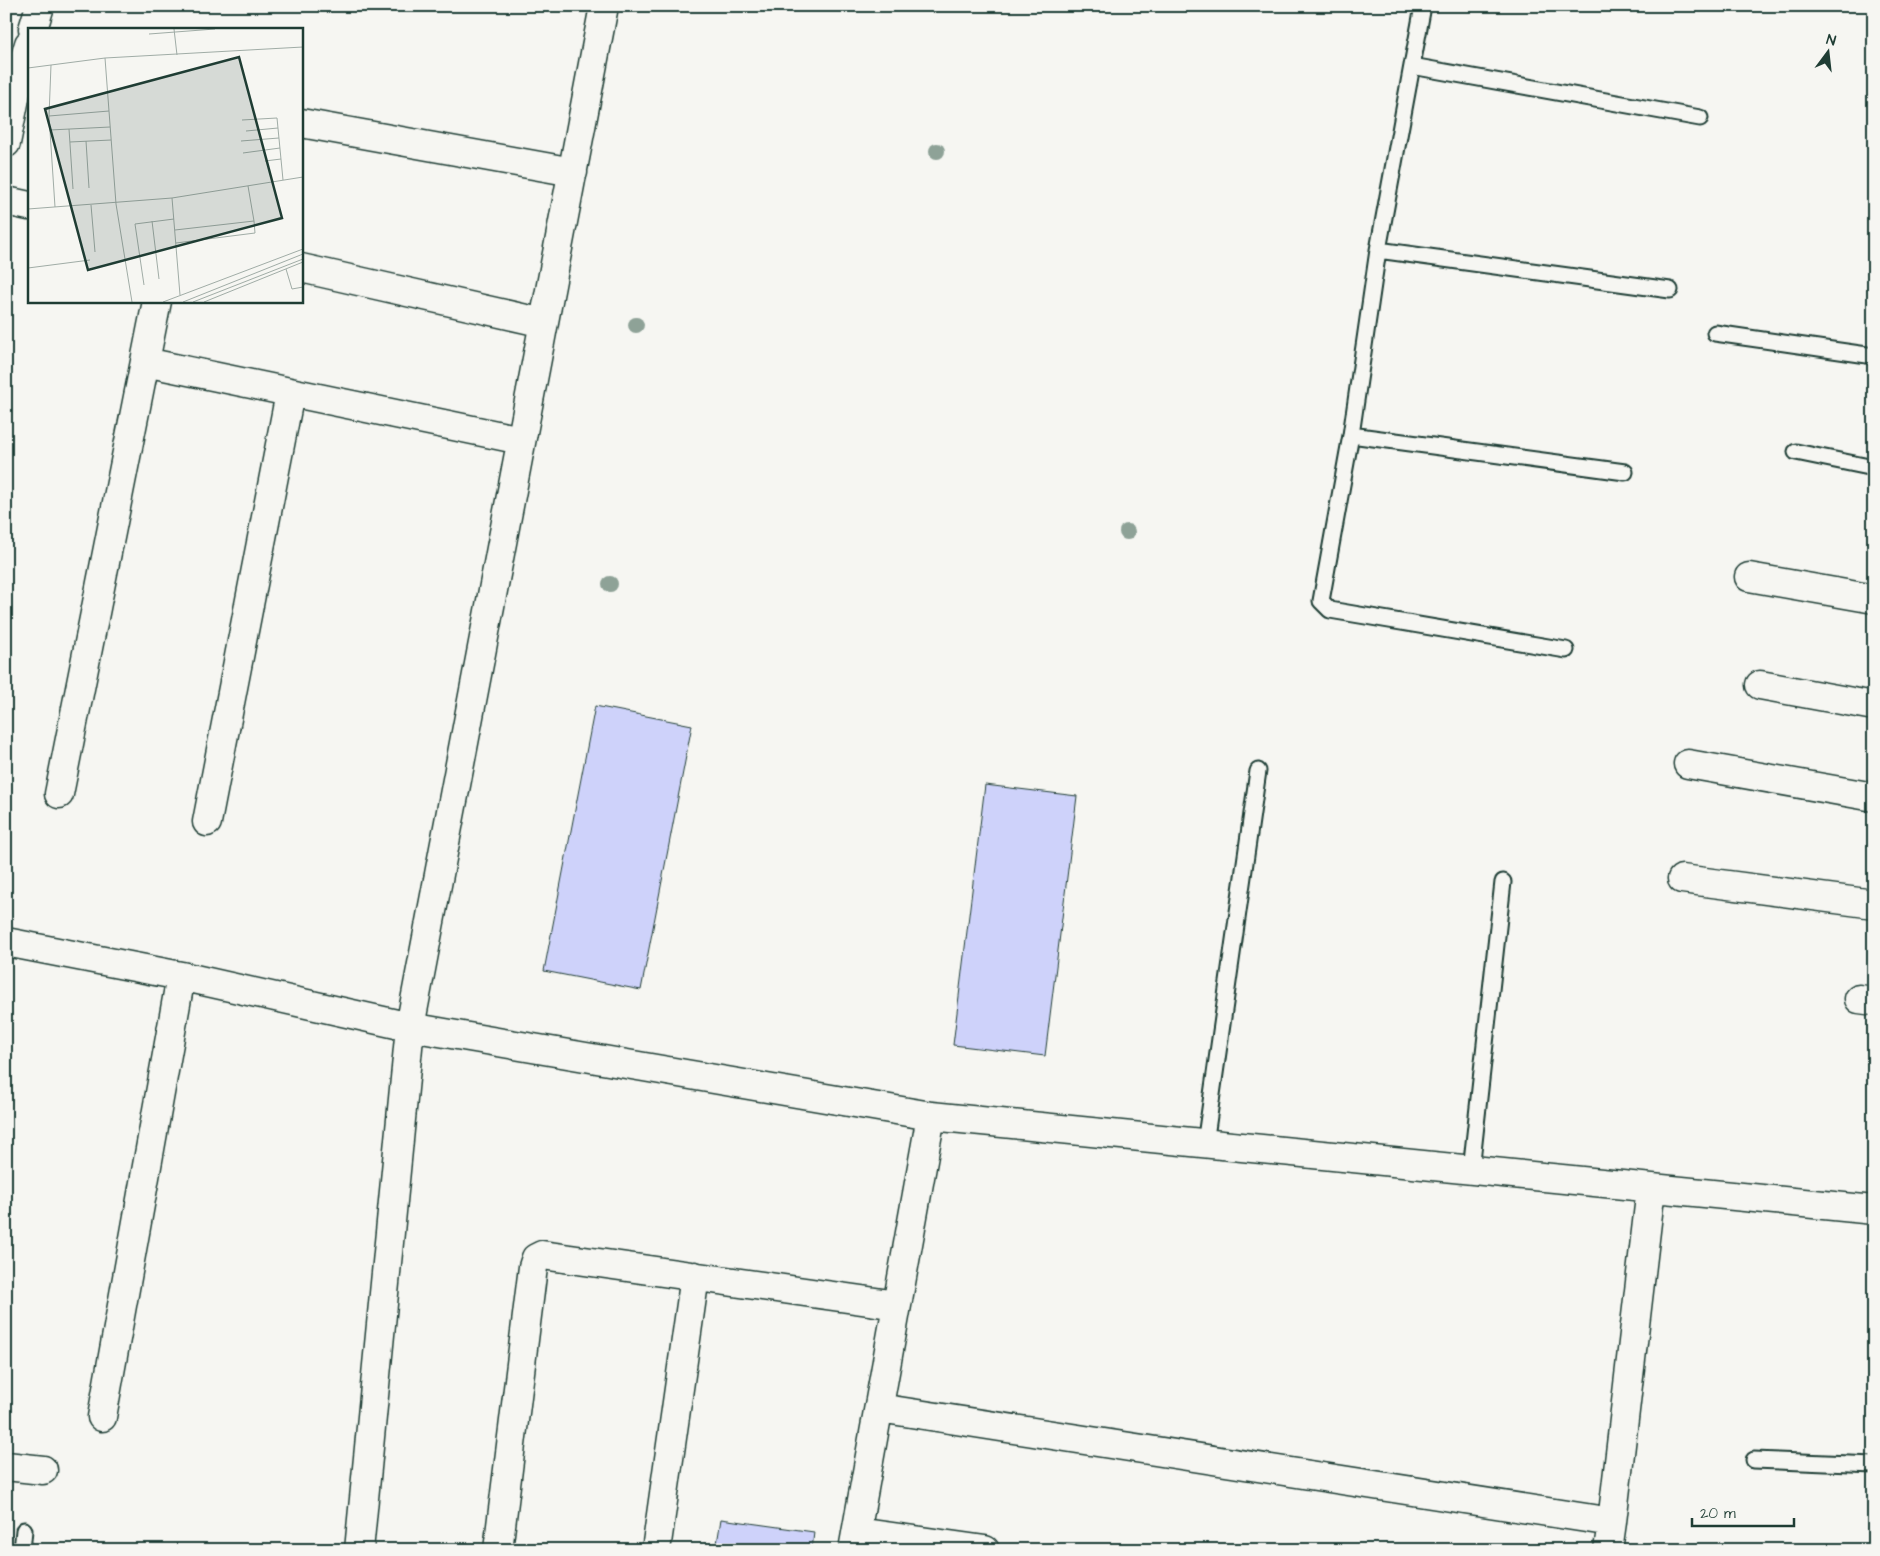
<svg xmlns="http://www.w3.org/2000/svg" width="1880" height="1556" viewBox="0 0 1880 1556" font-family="'Architects Daughter',sans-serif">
<rect width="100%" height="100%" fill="#f6f6f2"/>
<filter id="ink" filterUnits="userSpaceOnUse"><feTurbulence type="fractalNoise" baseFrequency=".02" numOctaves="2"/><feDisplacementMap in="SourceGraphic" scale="10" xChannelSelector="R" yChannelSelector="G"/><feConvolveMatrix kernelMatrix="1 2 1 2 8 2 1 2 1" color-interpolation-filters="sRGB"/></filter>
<g filter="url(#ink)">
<path fill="#ced2fa" stroke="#1f3d34" d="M595,706L692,725L641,990L544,971Z
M985,785L1077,796L1045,1056L953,1045Z
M721,1519L814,1532L812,1550H716Z"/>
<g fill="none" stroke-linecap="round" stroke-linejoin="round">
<g stroke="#1f3d34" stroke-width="19">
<path id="service" d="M1423,6L1378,250L1351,435L1321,601L1330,610L1566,650
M1412,66L1700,118
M1378,250L1670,290
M1715,333L1874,356
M1351,435L1625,472
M1796,452L1874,468
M1205,1144L1258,771
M1471,1170L1503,882
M1754,1460L1874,1465
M22,1550L24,1530"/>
</g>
<g stroke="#1f3d34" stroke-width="31">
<path id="minor" d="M33,29L40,6
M20,73L29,44
M301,123L573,172
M6,143L20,73L29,74
M6,201L29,206
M301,268L544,323
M145,362L521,440
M1749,577L1874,599
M1760,685L1874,706
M1688,764L1874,797
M59,794L157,301
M207,822L290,393
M1682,879L1874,904
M6,942L181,976L410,1027L931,1116L1874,1210
M1859,999L1874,1001
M879,1408L1612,1522L1651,1188
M102,1417L181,976
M6,1466L43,1470
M857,1532L985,1550
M359,1550L410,1027L604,6
M498,1550L533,1267L536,1258L542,1255L897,1305
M656,1550L695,1276
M853,1550L931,1116
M1608,1550L1612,1522"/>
</g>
<use href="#service" stroke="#f6f6f2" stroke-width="15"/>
<use href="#minor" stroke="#f6f6f2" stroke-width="28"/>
</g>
<g fill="#8ea297">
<circle cx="937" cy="151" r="8"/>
<circle cx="636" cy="325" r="8"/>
<circle cx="1127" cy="532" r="8"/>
<circle cx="610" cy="584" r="8"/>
</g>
</g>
<g transform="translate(28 28)">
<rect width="275" height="275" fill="#f6f6f2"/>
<path fill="none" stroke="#a0aca6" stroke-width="1" d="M146,1L149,27M121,6L187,1M77,30L88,176L104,274M0,40L77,30L275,19M21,88L23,37M214,92L249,90L255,152M41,101L45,161M22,102L82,99M218,103L250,100M58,113L61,160M213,113L251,110M42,114L83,112M215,125L252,120M237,133L253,131M144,170L152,267M63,177L67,224M27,179L21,88L81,83M0,181L144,170L275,149M124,193L131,251M147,202L226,193L220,158M148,215L227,205L226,193M0,240L62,232M258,241L264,261L275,259M116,257L107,196L146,191M135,274L275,221M155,274L275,226M165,274L275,231M176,274L275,234"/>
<path fill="#1f3d34" fill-opacity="0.15" stroke="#1f3d34" stroke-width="2.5" d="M211,29L254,190L60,242L17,81Z"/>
<rect width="275" height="275" fill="none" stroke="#1f3d34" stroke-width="2.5"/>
</g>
<rect width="1880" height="1556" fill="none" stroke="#f6f6f2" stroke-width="25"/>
<rect x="12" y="12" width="1855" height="1531" fill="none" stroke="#1f3d34" stroke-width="2" filter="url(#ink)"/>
<g transform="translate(1828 52) rotate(15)" stroke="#f6f6f2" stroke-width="4" paint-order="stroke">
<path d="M0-4L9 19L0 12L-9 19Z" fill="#1f3d34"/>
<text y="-8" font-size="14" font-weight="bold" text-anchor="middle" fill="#1f3d34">N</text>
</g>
<path d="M1692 1518v8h102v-8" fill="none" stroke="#1f3d34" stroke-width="2.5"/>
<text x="1700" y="1518" font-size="15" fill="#1f3d34" stroke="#f6f6f2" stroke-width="4" paint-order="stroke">20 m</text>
</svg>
